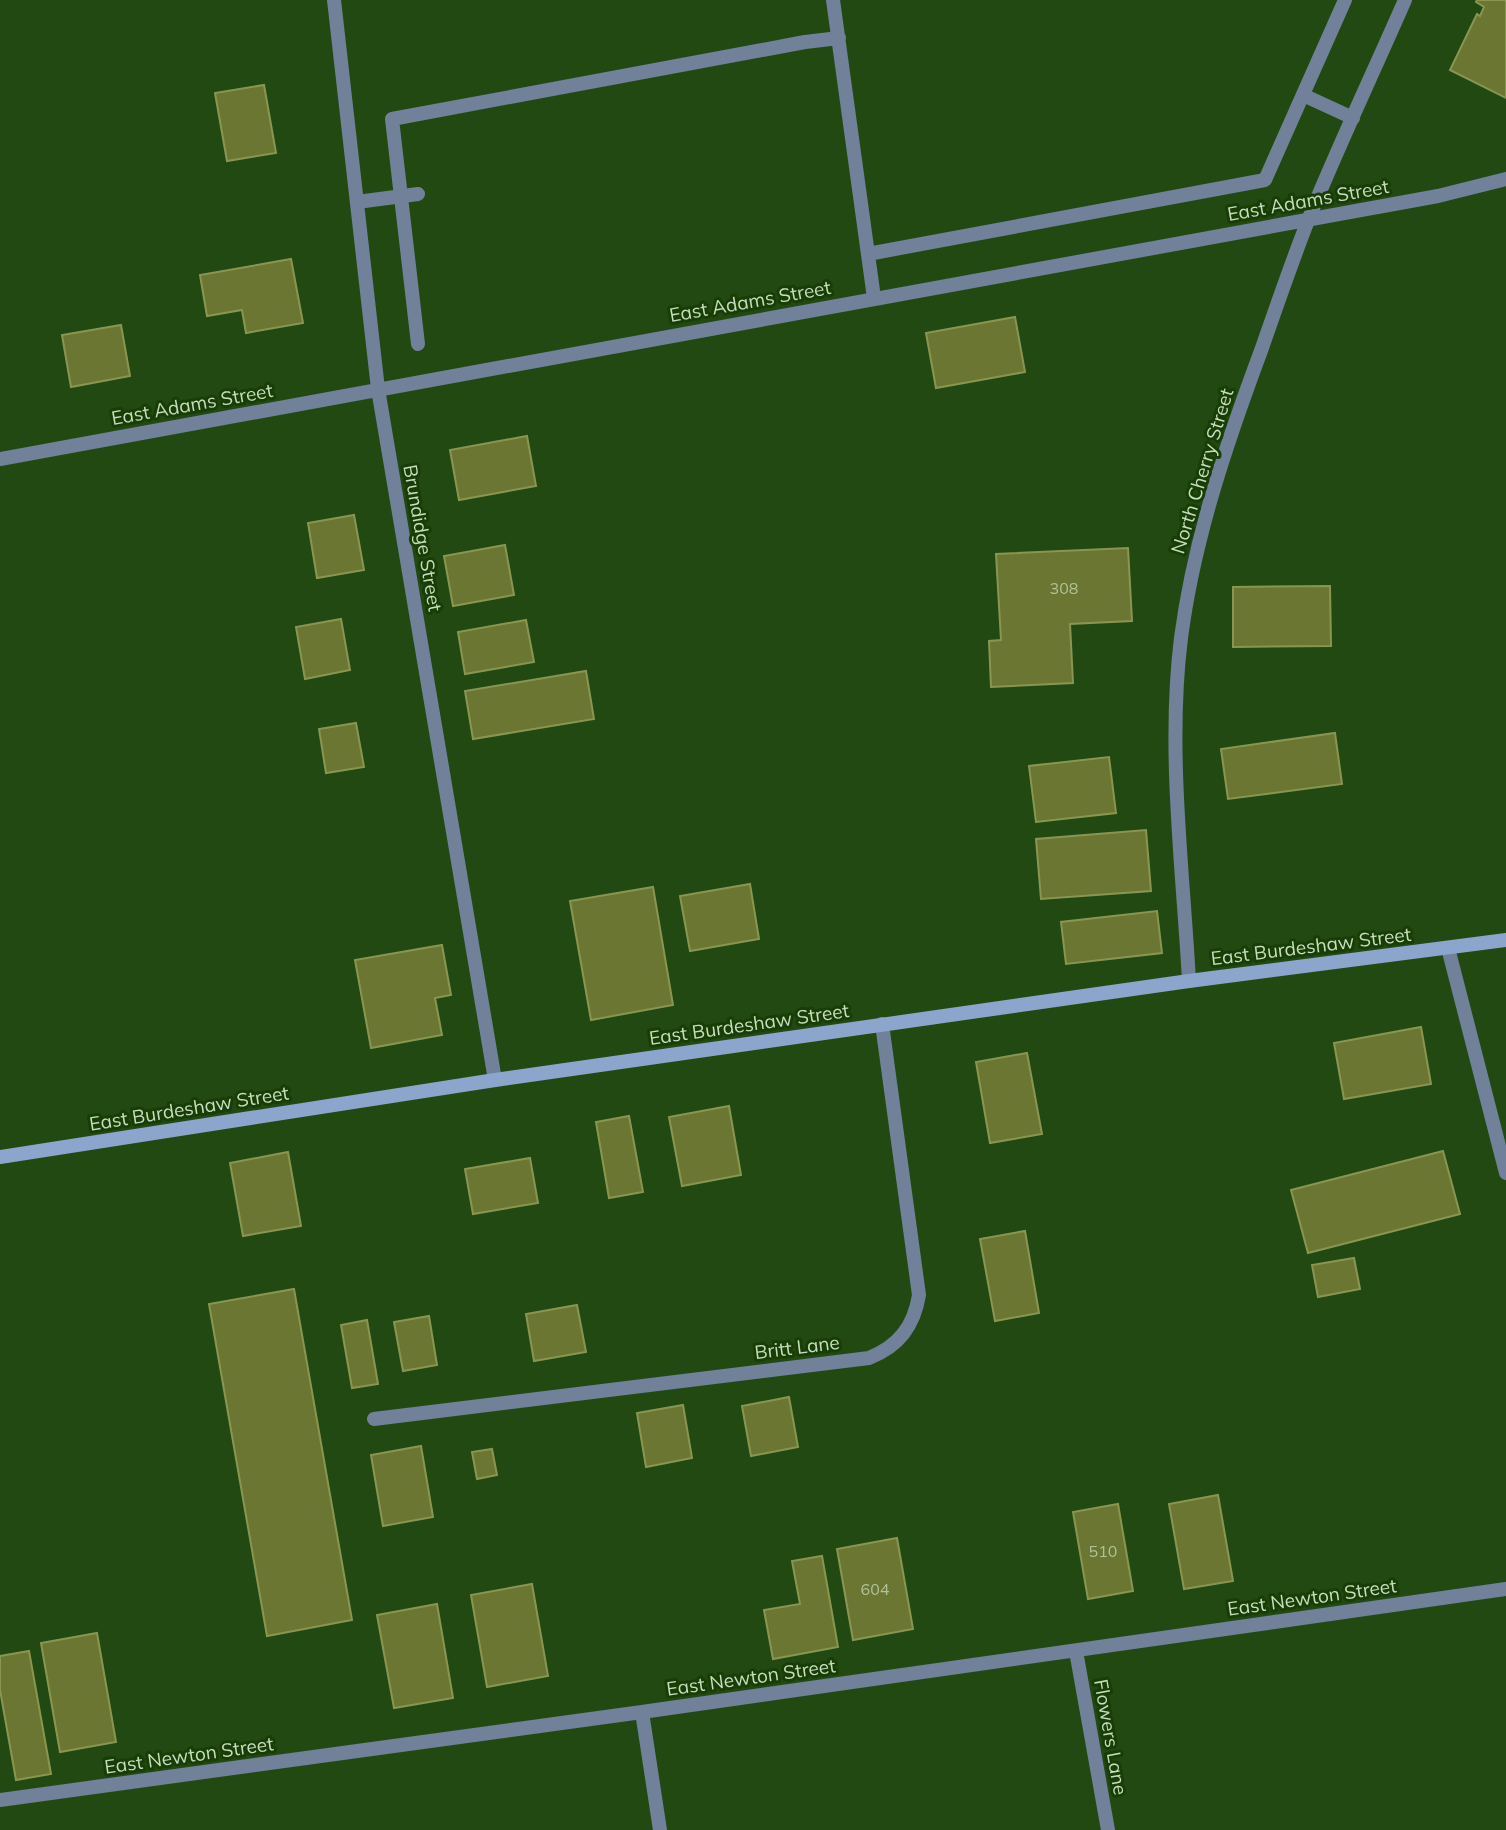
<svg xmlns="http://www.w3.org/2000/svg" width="1506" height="1830" viewBox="0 0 1506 1830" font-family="Mulish,sans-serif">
<rect width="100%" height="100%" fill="#234913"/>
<path fill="#6a7632" stroke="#899652" stroke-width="2" d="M1477,0H1506V98L1450,70L1477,14L1480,16L1484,7L1476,2Z
M264,85L276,153L227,161L215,93Z
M291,259L303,323L246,333L242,310L207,316L200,275Z
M1015,317L1025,372L936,388L926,333Z
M121,325L130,376L71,387L62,335Z
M527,436L536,486L459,500L450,450Z
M354,515L364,570L317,578L308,523Z
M505,545L514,595L453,606L444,556Z
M1128,548L1132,621L1070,624L1073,683L991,687L989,641L1001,640L996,554Z
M1330,586L1331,646L1233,647V587Z
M341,619L350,670L305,679L296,627Z
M526,620L534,662L465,674L458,632Z
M586,671L594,719L473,739L465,691Z
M356,723L364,767L326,773L319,729Z
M1335,733L1342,784L1228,799L1221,749Z
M1109,757L1116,813L1036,822L1029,766Z
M1146,830L1151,891L1041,899L1036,839Z
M750,884L759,939L690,951L680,896Z
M653,887L673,1005L591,1020L570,901Z
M1157,911L1162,953L1066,964L1061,922Z
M442,945L451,995L435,998L442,1035L371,1048L355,960Z
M1421,1027L1431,1084L1344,1099L1334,1043Z
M1027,1053L1042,1134L990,1143L976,1062Z
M729,1106L741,1175L682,1186L669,1117Z
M629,1116L643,1192L609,1198L596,1122Z
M1443,1151L1460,1214L1308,1253L1291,1190Z
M288,1152L301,1226L243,1236L230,1163Z
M530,1158L538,1203L473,1214L465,1169Z
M1025,1231L1039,1313L995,1321L980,1239Z
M1354,1258L1360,1289L1318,1297L1312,1265Z
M294,1289L352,1620L267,1636L209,1304Z
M577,1305L586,1352L534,1361L526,1314Z
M429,1316L437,1365L403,1371L394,1322Z
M367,1320L378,1384L352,1388L341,1325Z
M789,1397L798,1447L751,1456L742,1406Z
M683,1405L692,1458L646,1467L637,1413Z
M421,1446L433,1517L383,1526L371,1455Z
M492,1449L497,1475L477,1479L472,1452Z
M1218,1495L1233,1581L1184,1589L1169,1504Z
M1118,1504L1133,1591L1088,1599L1073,1512Z
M897,1538L913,1629L853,1640L837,1549Z
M822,1556L838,1647L773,1659L764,1610L800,1604L792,1561Z
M532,1584L548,1676L487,1687L471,1595Z
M437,1604L453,1698L394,1708L377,1615Z
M97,1633L116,1742L60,1752L41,1643Z
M29,1651L51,1774L16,1780L0,1690V1656Z"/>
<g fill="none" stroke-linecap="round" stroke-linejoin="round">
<path stroke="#708199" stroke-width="14" d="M833,0L874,298
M1303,95L1353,118
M357,202L418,194
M868,254L1265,180L1345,0
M418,344L392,119L805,42L839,38"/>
<path stroke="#708199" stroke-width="14" d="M334,0L378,389L495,1080
M0,459L1438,196L1506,179
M1448,948L1506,1173
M1189,981C1183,870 1167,749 1181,638C1194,538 1227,442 1262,348C1277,305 1292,261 1309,218C1339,145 1373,73 1405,0
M374,1419L869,1358C899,1346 914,1326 919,1295L882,1024
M1076,1651L1108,1830
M642,1712L660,1830
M0,1800L642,1712L1506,1589"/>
<path stroke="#8ca5cc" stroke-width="14" d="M0,1157L495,1080L1189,981L1506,940"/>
</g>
<g text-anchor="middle" stroke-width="6" stroke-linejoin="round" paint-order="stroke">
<g font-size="16" fill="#b0c39c">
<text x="1064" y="594">308</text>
<text x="1103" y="1557">510</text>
<text x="875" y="1595">604</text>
</g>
<g font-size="19" fill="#c7ddbf" stroke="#183e06">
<text transform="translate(1308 200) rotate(-10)" y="7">East Adams Street</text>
<text transform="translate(750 301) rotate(-10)" y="7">East Adams Street</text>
<text transform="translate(192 404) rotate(-10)" y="7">East Adams Street</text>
<text transform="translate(1202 471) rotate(-73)" y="7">North Cherry Street</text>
<text transform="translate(423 538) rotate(80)" y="7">Brundidge Street</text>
<text transform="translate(1311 946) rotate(-7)" y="7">East Burdeshaw Street</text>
<text transform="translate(749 1024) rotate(-8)" y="7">East Burdeshaw Street</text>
<text transform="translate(189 1108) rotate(-9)" y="7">East Burdeshaw Street</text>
<text transform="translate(797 1347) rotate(-7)" y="7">Britt Lane</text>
<text transform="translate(1312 1597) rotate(-8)" y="7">East Newton Street</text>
<text transform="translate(751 1677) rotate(-8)" y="7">East Newton Street</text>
<text transform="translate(1111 1737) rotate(80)" y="7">Flowers Lane</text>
<text transform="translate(189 1755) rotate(-8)" y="7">East Newton Street</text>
</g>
</g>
</svg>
